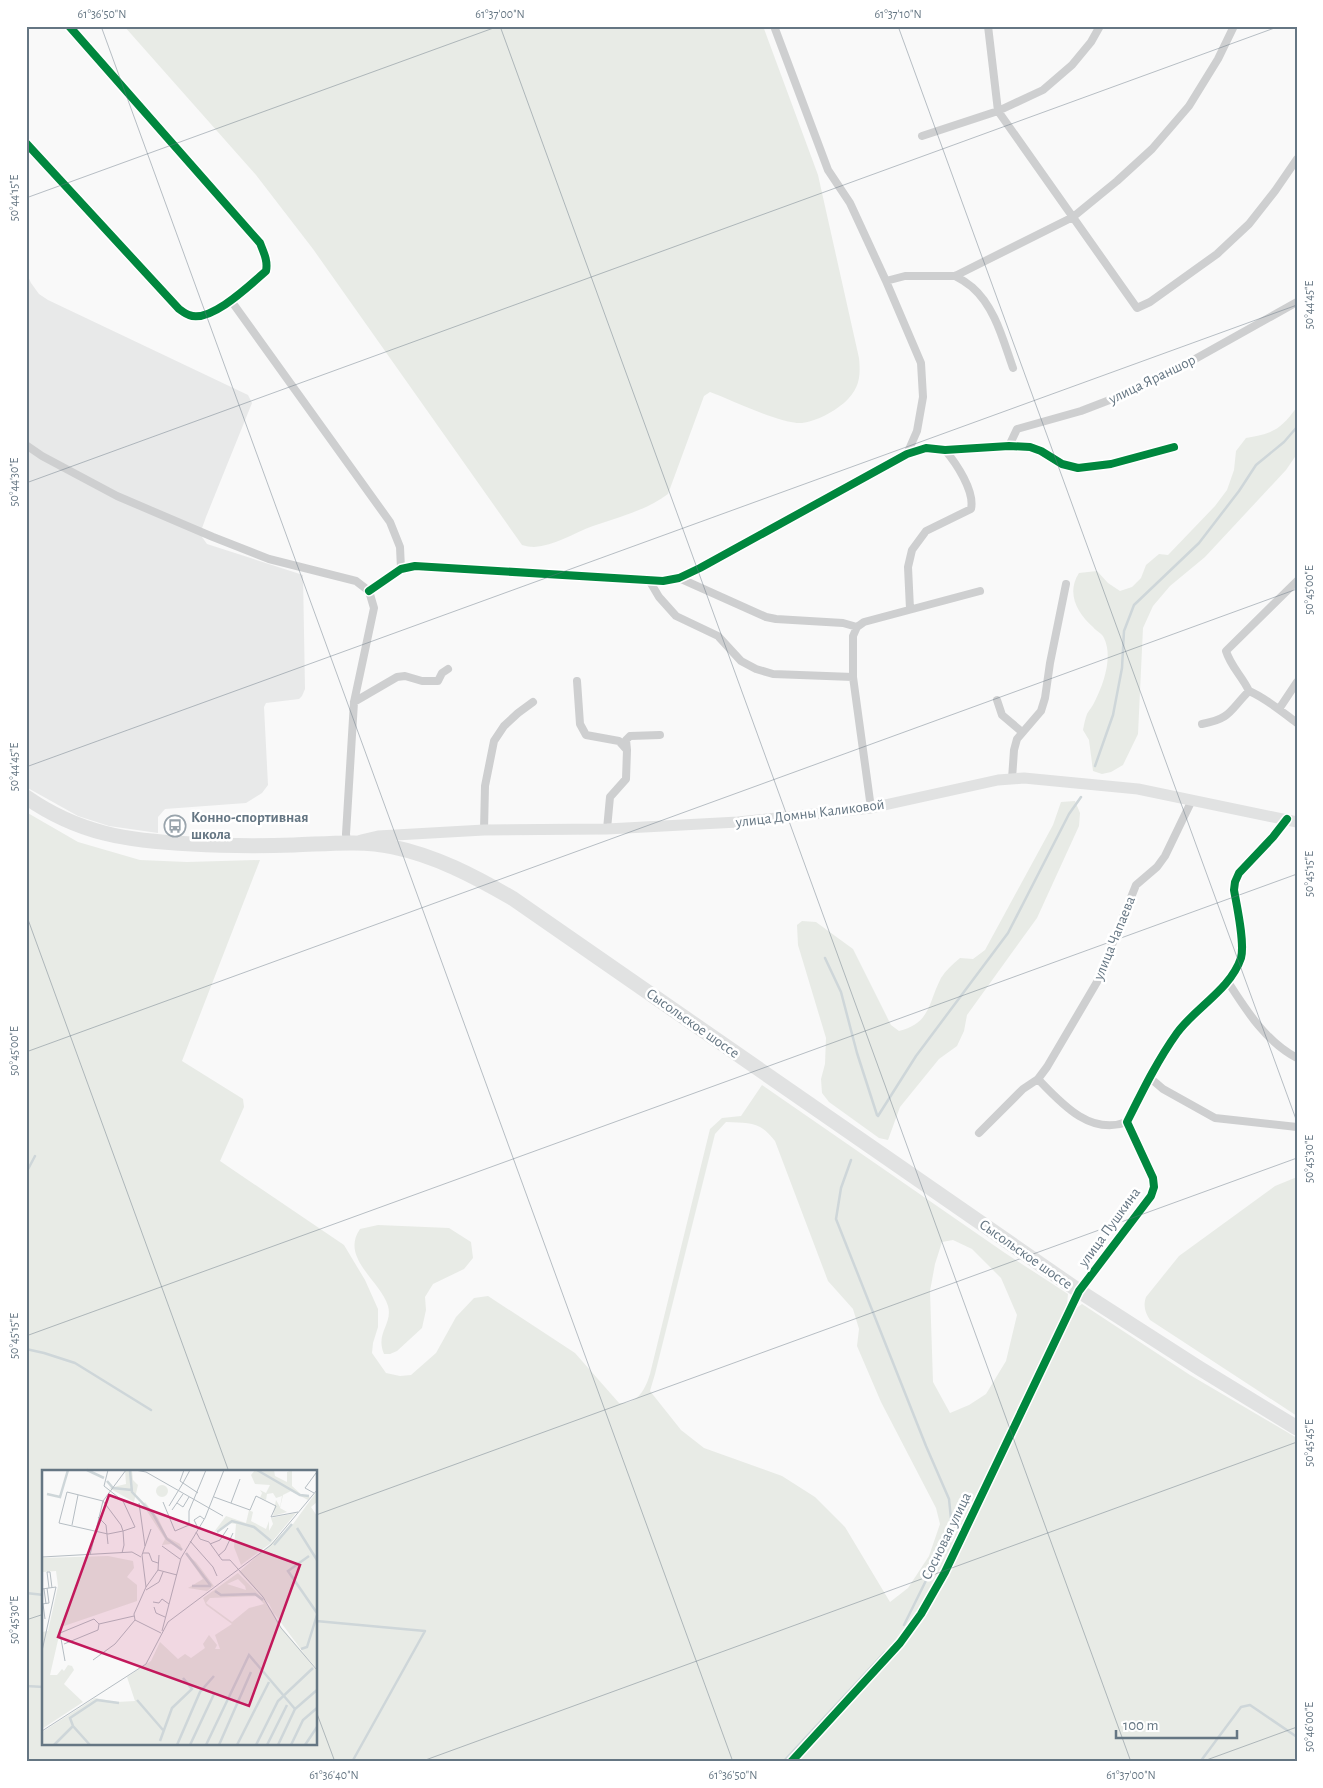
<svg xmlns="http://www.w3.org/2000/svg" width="1323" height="1788" viewBox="0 0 1323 1788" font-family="'Alegreya Sans',sans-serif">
<rect width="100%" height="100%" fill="#f9f9f9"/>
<path fill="#e8e9e9" d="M26,272L31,283L39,294L48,300L248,395L252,403L206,517L201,531L202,537L207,544L303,575L305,689L302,696L299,699L266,703L264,707L268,785L262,793L246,803L165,809L158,817V833L109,826L78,816L26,787Z"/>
<path fill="#e8ebe6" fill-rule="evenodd" d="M124,26H763L818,175L859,358C861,378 859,389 844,403C833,412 817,421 802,423C780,424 732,400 710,392L704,396L668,494C645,511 619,517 593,526C574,533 554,546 534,547C530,547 526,546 522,545L313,249L256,175Z
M1297,407V454L1286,470L1205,557L1170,586L1153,606L1143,628L1138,734L1123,765L1111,772L1102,774L1093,771L1089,740L1083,730C1084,725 1085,719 1087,714C1089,710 1093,706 1095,701C1104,683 1113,657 1104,638C1102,633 1096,631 1093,627C1077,613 1066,593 1079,573L1097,571L1108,583L1120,591L1132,587L1141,578L1146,565L1159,554L1168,555L1215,506L1227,490L1234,470L1236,451L1246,438C1274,433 1280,430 1297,407Z
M1075,801L1080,813L1079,826L1037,918L967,1015L964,1031L957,1046L939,1059L900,1107L888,1140L879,1138L829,1102L822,1093L821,1079L825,1064L826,1038L798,945L797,925L802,921L816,922L853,949L891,1025L899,1031C931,1023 928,1003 941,978C946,970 953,964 960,958L973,959L985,950L1053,825L1061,802Z
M26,812L78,842L140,860L187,862L260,860L182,1061L243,1099L244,1107L220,1161L344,1245L365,1280L378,1309V1327L373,1343L372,1353L386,1373L400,1376L411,1375L436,1353L456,1317L474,1298L488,1296L575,1353L619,1403C638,1404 645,1390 650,1374L710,1129L722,1118L741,1116L762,1085L1005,1253L1068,1294L1067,1305L942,1570L917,1611L896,1640L785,1762H26ZM726,1122C749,1123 760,1121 775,1141L828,1281L853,1309L859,1329L857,1346L881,1402L936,1508L940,1524L929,1556L908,1588L890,1602L845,1527L815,1497L782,1476L704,1448L681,1430L650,1391L655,1374L715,1134ZM953,1240L972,1249L1001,1278L1017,1315L1006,1361L986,1394L969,1405L950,1413L933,1382L930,1291L935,1264L942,1242ZM44,1472H316V1744H44Z
M1297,1177V1416L1150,1320C1145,1312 1143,1306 1146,1297L1179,1256L1275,1186Z
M378,1225L449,1228L471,1242L473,1258L464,1269L433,1284L425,1297L426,1310L422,1328L397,1351L390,1354H384C375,1333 393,1324 388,1306C380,1280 340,1258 360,1229Z
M1082,1304L1190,1375L1297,1438V1762H797L903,1646L924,1616L949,1574L1075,1309Z"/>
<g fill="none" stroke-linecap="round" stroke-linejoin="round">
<path stroke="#ced6d9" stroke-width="2.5" d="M1095,766L1113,715L1122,668L1124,631L1134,605L1199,543L1239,491L1256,465L1284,442L1297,427
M825,958L841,992L857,1053L877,1115
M878,1116L916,1056L1008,933L1069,814L1081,797
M851,1160L841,1188L836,1219L926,1446L949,1499L951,1519L948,1536L904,1625
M26,1173L35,1156
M26,1349L44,1353L75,1363L151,1410
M26,1593L44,1595
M316,1621L425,1631L352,1762
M26,1686L44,1687
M783,1762L885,1652
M1200,1762L1241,1707L1250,1705L1297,1737"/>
<path stroke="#cecfd0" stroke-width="8" d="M774,26L828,170L850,203L886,281L921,363L923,397L917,431L907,454
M988,26L998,111L1137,308L1150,302L1217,254L1249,224L1275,191L1297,159
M922,136L998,111L1043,90L1072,65L1091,42L1100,26
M26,143L179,309C182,311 186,314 189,315C210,324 251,284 266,271C268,261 264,253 260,243L69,26
M955,276C961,279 967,283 972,287C995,307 1003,340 1013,368
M886,281L905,276H955L1073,217L1117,181L1152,149L1189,106L1218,59L1234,26
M232,302L390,522L400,547L401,569
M26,445L42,456L117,496L213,537L269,559L356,581L369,591L374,608L354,702L346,834L347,843
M1009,446L1017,429L1081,411L1133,391L1170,373L1297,302
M679,578L766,617L776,619L843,623L857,627
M649,580L659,597L676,616L718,636L741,661L756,669L773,674L853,677
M1297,581L1226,651C1231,667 1242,676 1249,691C1266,698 1282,712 1297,723
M369,591L401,569L415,566L663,581L679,578L700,568L907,454L926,448L945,450L1009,446L1030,447L1041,451L1062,464L1078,468L1111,464L1174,447
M910,609L908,567L912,550L926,531L971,509C975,491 956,463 945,450
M577,681L580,724L586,735L619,741L627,750L626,779L610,797L607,829
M997,700L1002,715L1022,732
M354,702L397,677L405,676L422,681H438L442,673L448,669
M1279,709L1297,682
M1202,724C1231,719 1230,710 1249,691
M627,750L626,740L630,736L660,735
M1012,779L1014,750L1017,739L1041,711L1045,698L1050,663L1066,584
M871,808L853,677V636L857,627L864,622L980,591
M484,830L485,786L494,741L504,726L518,713L533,702
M1228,982C1246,1010 1266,1042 1297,1058
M1149,1077L1163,1089L1215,1118L1297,1127
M1038,1079C1061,1103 1090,1136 1127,1122
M979,1133L1023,1089L1038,1079L1047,1067L1097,982L1136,885L1157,867L1165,856L1192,800
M791,1762L900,1643L921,1614L945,1572L1079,1291L1151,1196L1154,1187L1153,1178L1127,1122C1142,1092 1157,1061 1177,1033C1196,1007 1230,990 1241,958C1245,943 1237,907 1234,890L1235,882L1239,873L1273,837L1287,819"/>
<path stroke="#e1e2e2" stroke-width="11" d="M361,840L378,836L484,830L607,829L738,822L871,808L998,780L1024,778L1138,789L1297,822"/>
<path stroke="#e1e2e2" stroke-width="15" d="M26,797C79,834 128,841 192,844C226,846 260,846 294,845C326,844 361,840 393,847C436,856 474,876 512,898L1079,1291L1199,1368L1297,1428"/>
<g stroke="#fff" stroke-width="11">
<path id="cycleway" d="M26,143L179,309C182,311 186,314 189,315C210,324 251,284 266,271C268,261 264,253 260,243L69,26
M369,591L401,569L415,566L663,581L679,578L700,568L907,454L926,448L945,450L1009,446L1030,447L1041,451L1062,464L1078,468L1111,464L1174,447
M791,1762L900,1643L921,1614L945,1572L1079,1291L1151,1196L1154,1187L1153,1178L1127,1122C1142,1092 1157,1061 1177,1033C1196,1007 1230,990 1241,958C1245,943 1237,907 1234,890L1235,882L1239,873L1273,837L1287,819"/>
</g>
<use href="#cycleway" stroke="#00873e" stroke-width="8"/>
</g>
<path fill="none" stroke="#657683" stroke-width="1" stroke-opacity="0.45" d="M101,26L733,1762M500,26L1131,1762M898,26L1297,1122M1296,26L1297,28M26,198L499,26M26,483L1280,26M26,767L1297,305M26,914L229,1472M26,1052L1297,589M26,1336L1297,874M316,1515L1297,1158M26,1620L44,1614M316,1711L335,1762M420,1762L1297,1442M1201,1762L1297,1727"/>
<defs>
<g id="bus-ring" transform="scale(1.125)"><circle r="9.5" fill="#fff" stroke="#99a4ac" stroke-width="1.5"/><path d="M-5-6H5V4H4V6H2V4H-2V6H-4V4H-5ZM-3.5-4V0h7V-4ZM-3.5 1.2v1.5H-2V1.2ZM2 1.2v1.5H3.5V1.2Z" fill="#99a4ac"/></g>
</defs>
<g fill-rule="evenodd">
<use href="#bus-ring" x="175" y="826"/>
</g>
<g text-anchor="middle" stroke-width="5" stroke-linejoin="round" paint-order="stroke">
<g font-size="15" fill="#657683" stroke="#fff">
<text transform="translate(1152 379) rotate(-26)" y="5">улица Яраншор</text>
<text transform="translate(810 813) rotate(-7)" y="5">улица Домны Каликовой</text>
<text transform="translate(1114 938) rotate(-68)" y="5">улица Чапаева</text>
<text transform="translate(693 1023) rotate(35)" y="5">Сысольское шоссе</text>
<text transform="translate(1109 1227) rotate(-54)" y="5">улица Пушкина</text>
<text transform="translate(1026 1254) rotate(35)" y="5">Сысольское шоссе</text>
<text transform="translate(946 1536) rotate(-64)" y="5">Сосновая улица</text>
</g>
<g font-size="15" font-weight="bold" fill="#657683" stroke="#fff" text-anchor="start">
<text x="191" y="822">Конно-спортивная<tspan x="191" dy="17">школа</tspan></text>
</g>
</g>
<g transform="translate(42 1470)">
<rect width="275" height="275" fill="#f9f9f9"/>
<path d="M83,0H90L91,10L96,15L92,32L67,18L84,14ZM213,0H232L233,6L245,12V2L250,0V16L261,26L268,27L266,30L249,21L241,25L238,38L245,42L231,46L234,30L238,37L240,26L234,28L231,23L225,24L224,30L218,28L220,23L218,20L224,23L228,15L213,14L209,5ZM114 21a6 6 0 1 1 12 0a6 6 0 1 1-12 0ZM275,21V32L269,37L275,46V199L239,157L227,134L197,102L251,54ZM103,32L116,48L125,67L138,74L141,80L129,74L120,75L123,69L101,35ZM207,40L211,42L209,51L224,59L227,51V61L231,54L229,48L254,43L229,73L199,95L192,77L194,54L187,53L172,62L184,46L204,53ZM143,83L154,92L172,116L165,121L146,118L161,109ZM66,86L91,91L92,98L85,107L95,115V131L19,157L8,205H15L20,199L22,201L26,195L30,196L32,200L22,214L41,232L0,259V162L6,161L16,116L14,101L1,102L0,114V88ZM196,103L220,127L275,201V275H0V262L53,228L75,232L93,231L85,207L109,191L118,172L136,189L143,184L149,188L163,178L161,174L167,165L175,175L173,179H178L173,165L190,154L164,135L161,128ZM196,109L203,116L204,120L185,114ZM215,126L222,134L207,138L190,152L164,133L168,128Z" fill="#e8ebe6" fill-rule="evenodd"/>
<path fill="none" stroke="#ced6d9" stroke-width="2.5" d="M45,0L62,8M215,0L258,25L267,26M88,1L90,22L111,44L125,69L140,80M65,11L71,18L90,20M5,24L18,27L26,0M255,58L275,90M175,62L190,51L212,57L229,71M232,75L250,54M144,83L169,116M267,86L246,101L275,143M150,116H169M173,121L179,125L213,124L221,130M259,179L265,177L275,145M95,230L121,260M118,271L130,238L150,219L141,208M12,275L31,256M48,275L31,256L28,248L55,230L77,233M135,275L158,222L172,206M148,275L172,224M164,275L207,185L253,239M177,275L209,202M195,275L227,212M214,275L236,231L271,198M225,275L245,235M236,275L253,239L275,220M249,275L261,250L275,238M263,275L275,257"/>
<path fill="none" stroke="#b5bdc3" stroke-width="1" d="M66,0L62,16L81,31L93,57L81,61L66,64L17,53L25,22L61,31L79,55L81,61L82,75L80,83M93,0L104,2L181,46M148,0L141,13L156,23M272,23L263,18L274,3M172,27L208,40L214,26L234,36L229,47M121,32L133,61L147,55M97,33L103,76M135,33L141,37L147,27M189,33L198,9M127,36L141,13L138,11L142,0M130,40L141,24M56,47L64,55L66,74M229,47L256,42M30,55L36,25M147,55V41L164,0M156,58L152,50L158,46L162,49M154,62L158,69L167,72L180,90H188L221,127L239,158L275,200M148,71L171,97L175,106M168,74L178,70L186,58M120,76L138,89M101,83H107L110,91L116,93M48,85L61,31L84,0M117,85L116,100L135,105M176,86L183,80L191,63M0,87L90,82L99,87M104,117L116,100M7,118L5,102H8L10,118M0,119L14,117L0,181M2,119L4,134M104,120L117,112L121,102M111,132L117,133L120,129L127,134M0,134L7,133L5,118M1,134L3,149M112,137L114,143L123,147M93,150L119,163M57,154L92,146M120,161L139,88L163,48L182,0M22,174L56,160L57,154M51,190L73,174L93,150L92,144L104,117L100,85L109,59M23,191L18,163L52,149L57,154M0,261L104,194L126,152L229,75L275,20"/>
<path fill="#c2185b" fill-opacity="0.15" stroke="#c2185b" stroke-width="2.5" d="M67,25L258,95L207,236L16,167Z"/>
<rect width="275" height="275" fill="none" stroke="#657683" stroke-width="2.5"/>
</g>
<rect width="1323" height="1788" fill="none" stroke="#ffffff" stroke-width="55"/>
<path d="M1116 1730v8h121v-8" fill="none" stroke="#657683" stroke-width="2.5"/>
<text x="1123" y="1730" font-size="15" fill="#657683" stroke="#ffffff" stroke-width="4" paint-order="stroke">100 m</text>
<rect x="28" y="28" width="1268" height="1732" fill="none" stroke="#657683" stroke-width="2"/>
<g font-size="12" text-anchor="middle" fill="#657683">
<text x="102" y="18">61°36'50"N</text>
<text x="500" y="18">61°37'00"N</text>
<text x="898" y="18">61°37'10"N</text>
<text transform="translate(14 198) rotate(-90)" y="4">50°44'15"E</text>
<text transform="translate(1309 305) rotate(-90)" y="4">50°44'45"E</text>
<text transform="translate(14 482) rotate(-90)" y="4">50°44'30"E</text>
<text transform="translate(1309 590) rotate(-90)" y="4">50°45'00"E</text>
<text transform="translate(14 767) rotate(-90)" y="4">50°44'45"E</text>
<text transform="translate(1309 874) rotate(-90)" y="4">50°45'15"E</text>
<text transform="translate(14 1051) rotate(-90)" y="4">50°45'00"E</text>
<text transform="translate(1309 1159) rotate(-90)" y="4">50°45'30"E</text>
<text transform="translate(14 1336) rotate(-90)" y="4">50°45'15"E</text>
<text transform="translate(1309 1443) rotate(-90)" y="4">50°45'45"E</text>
<text transform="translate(14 1620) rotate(-90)" y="4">50°45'30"E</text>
<text transform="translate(1309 1727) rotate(-90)" y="4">50°46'00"E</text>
<text x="334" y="1779">61°36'40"N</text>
<text x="733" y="1779">61°36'50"N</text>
<text x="1131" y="1779">61°37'00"N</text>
</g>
</svg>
